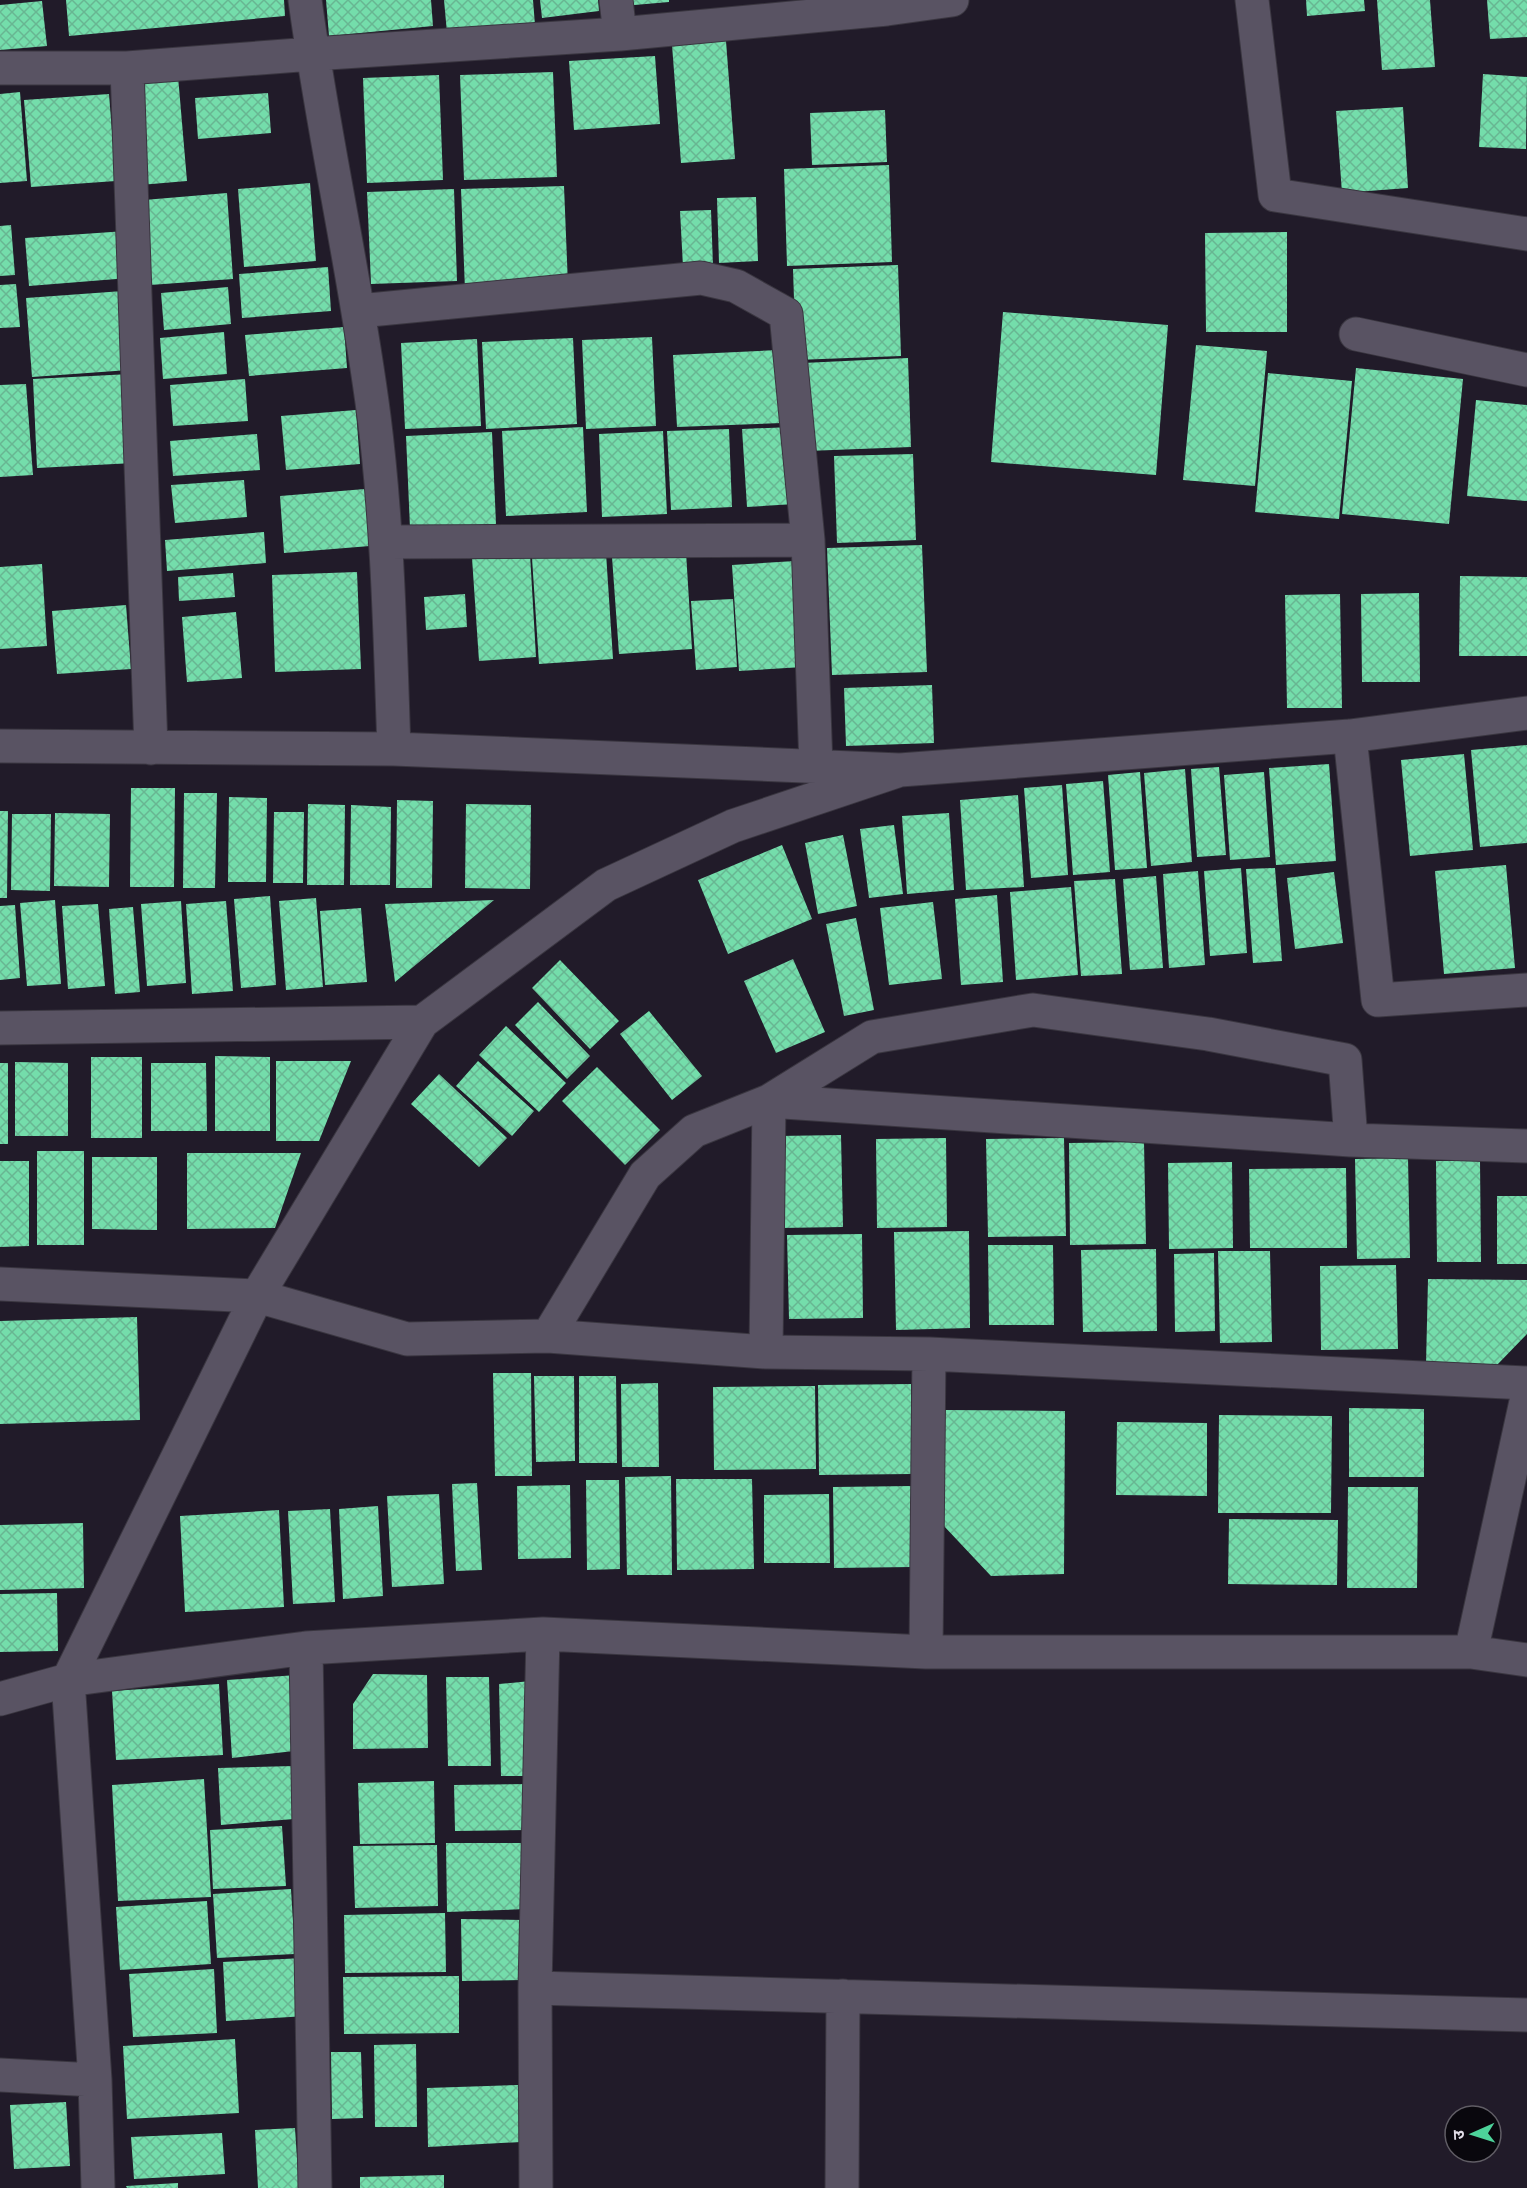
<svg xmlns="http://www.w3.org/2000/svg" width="1527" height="2188" viewBox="0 0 1527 2188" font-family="'Exo 2','Noto Sans Devanagari',sans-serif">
<defs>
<pattern id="building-cross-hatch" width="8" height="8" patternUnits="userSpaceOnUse" patternTransform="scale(1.5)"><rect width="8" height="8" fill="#74ddab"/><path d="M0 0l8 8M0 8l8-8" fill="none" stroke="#68b692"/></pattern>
</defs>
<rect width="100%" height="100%" fill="#211b29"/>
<path fill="url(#building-cross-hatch)" d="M66,0H284L285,16L69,36Z
M326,0H431L433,26L329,36Z
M444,0H533L535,25L447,33Z
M540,0H598L599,11L542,18Z
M623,0H669V2L623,6Z
M1306,0H1364L1365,11L1307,16Z
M1377,0H1430L1435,67L1382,70Z
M1487,0H1527V37L1490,39Z
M42,1L47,46L0,50V5Z
M726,41L735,159L681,163L672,45Z
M655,56L660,124L574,130L569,61Z
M553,72L557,177L464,180L460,75Z
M1483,74L1527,77L1526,149L1479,147Z
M439,75L443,180L367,183L363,78Z
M178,76L187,181L140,185L131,79Z
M20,92L27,181L0,183V94Z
M268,93L271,133L198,139L195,98Z
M109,94L116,181L31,187L24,100Z
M1403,107L1408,188L1342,193L1336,111Z
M885,110L887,162L812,165L810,113Z
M889,165L892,262L787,266L784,169Z
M310,183L316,261L244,267L238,189Z
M564,186L568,285L465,290L461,189Z
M454,189L457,281L371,284L367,192Z
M227,193L233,279L150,285L144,200Z
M756,197L758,261L719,263L717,198Z
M711,210L713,266L683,267L680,211Z
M11,225L15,275L0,276V226Z
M126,231L129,278L29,286L25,238Z
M1287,232V332H1206L1205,233Z
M898,265L901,356L796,360L793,269Z
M328,267L331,311L242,318L239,274Z
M16,284L20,327L0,328V285Z
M228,287L231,324L164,330L161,293Z
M123,291L129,370L32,377L26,298Z
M1003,312L1168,325L1156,475L991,462Z
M344,327L347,368L249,376L245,335Z
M224,332L227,374L163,379L160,338Z
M652,337L656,426L586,429L582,340Z
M573,338L577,424L486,429L482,342Z
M477,339L481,426L405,429L401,343Z
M1196,345L1267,351L1255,486L1183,480Z
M778,350L782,423L677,427L673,355Z
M908,358L911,447L807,451L803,363Z
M1356,368L1463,379L1449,524L1342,514Z
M1268,373L1352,381L1339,519L1255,512Z
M130,374L134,463L37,468L33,379Z
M245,379L248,421L173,426L170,385Z
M26,384L33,475L0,477V385Z
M1476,400L1527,405V501L1467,496Z
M356,410L360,464L286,470L281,416Z
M583,427L587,512L506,516L502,431Z
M792,427L795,504L747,507L742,429Z
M729,429L732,507L671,510L667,431Z
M663,431L667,514L602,517L599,434Z
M492,432L496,524L410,528L406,436Z
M257,434L260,470L173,476L170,441Z
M913,454L916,540L837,543L834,456Z
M244,480L247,517L175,523L171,485Z
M365,489L370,546L284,553L280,496Z
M264,532L266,563L167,571L165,540Z
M922,545L927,672L832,675L827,548Z
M686,552L692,649L619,654L612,557Z
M606,553L613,659L539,664L532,558Z
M530,554L536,657L479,661L472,558Z
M795,561L803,667L739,671L732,565Z
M42,564L47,646L0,649V567Z
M357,572L361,669L275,672L272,575Z
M233,573L235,597L179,601L178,577Z
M1460,576L1527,577V656H1459Z
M1419,593L1420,682H1362L1361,594Z
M465,594L467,627L426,630L424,597Z
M1340,594L1342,708H1287L1285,595Z
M733,599L737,667L696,670L691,601Z
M126,605L131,669L57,674L52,611Z
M236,612L242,678L187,682L182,617Z
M932,685L934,743L846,746L844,688Z
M1527,745V843L1480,847L1471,750Z
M1464,754L1473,850L1410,856L1401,760Z
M1329,764L1336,861L1276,865L1269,768Z
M1219,767L1226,855L1197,857L1191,769Z
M1185,769L1192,862L1151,866L1144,773Z
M1140,772L1147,868L1115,870L1108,775Z
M1264,772L1270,857L1230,860L1224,775Z
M1103,781L1110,872L1073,875L1066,784Z
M1062,785L1068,875L1031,878L1024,788Z
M131,788H175L174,887H130Z
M184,793H217L215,888H183Z
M1018,795L1024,887L966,890L960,800Z
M229,797L267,798L266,882H228Z
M397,800L433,801L432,888H396Z
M308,804L345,805L344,885H307Z
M466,804L531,805L530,889L465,888Z
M351,805L391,807L390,885H350Z
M0,811H8L7,898H0Z
M274,812H304L303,883H273Z
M55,813L110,814L109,887L54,886Z
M949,813L954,890L907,894L902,816Z
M12,814H51L50,891L11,890Z
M894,825L903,894L869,898L860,829Z
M843,835L857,906L818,914L805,843Z
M782,845L812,919L728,954L698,880Z
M1506,865L1515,968L1444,974L1435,871Z
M1241,868L1247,953L1210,956L1204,871Z
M1275,868L1282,961L1253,963L1246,869Z
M1198,871L1205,965L1169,968L1163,874Z
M1334,872L1343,943L1295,949L1287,878Z
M1156,876L1163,968L1130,970L1123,879Z
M1115,879L1122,974L1081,976L1074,881Z
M1071,887L1078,975L1016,980L1010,892Z
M997,895L1003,982L961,985L955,899Z
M270,896L276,985L241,988L234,899Z
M316,898L323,987L286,990L279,901Z
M55,900L61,984L27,986L20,903Z
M494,900L395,982L385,904Z
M181,901L186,983L147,986L141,904Z
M226,901L233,991L192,994L186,904Z
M933,902L942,979L889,985L880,908Z
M98,904L105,986L68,989L62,906Z
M15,905L20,978L0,980V906Z
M133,907L140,992L115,994L109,909Z
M361,908L367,982L325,985L320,911Z
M856,918L874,1010L844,1016L826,924Z
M793,959L825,1032L776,1053L744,981Z
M560,960L619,1021L590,1049L532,988Z
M538,1002L590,1056L567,1079L515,1025Z
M649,1011L702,1076L672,1100L620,1034Z
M506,1026L566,1083L539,1112L479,1055Z
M215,1056L270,1057V1131H215Z
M91,1057H142V1138H91Z
M276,1061H351L319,1141H276Z
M478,1061L534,1111L512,1136L456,1086Z
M15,1062L68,1063V1136H15Z
M0,1063H8V1144H0Z
M151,1063H206L207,1131H151Z
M597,1067L660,1130L625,1165L562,1101Z
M439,1074L507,1138L479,1167L411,1104Z
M841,1135L843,1227L780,1228L778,1136Z
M946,1138L947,1227L877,1228L876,1139Z
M1064,1138L1066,1236L988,1237L986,1139Z
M1144,1142L1146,1244L1070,1245L1069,1143Z
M37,1151H84V1245H37Z
M187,1153H301L275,1228L187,1229Z
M92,1157H157V1230L92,1229Z
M1408,1158L1410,1258L1357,1259L1355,1159Z
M0,1161H29V1246L0,1247Z
M1436,1161H1480L1481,1262H1437Z
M1232,1162L1233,1248L1169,1249L1168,1163Z
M1346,1168L1347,1248H1250L1249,1169Z
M1497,1196H1527V1264H1497Z
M969,1231L970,1328L896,1330L894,1232Z
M862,1234L863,1318L789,1319L787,1235Z
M988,1245H1053L1054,1325H989Z
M1156,1249L1157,1331L1083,1332L1081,1250Z
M1218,1251H1270L1272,1342L1220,1343Z
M1214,1253L1215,1331L1175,1332L1174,1254Z
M1396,1265L1398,1349L1321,1350L1320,1266Z
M1428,1279L1527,1280V1334L1497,1365L1426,1364Z
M137,1317L140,1420L0,1424V1321Z
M493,1373H531L532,1476H495Z
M534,1376H574L575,1461L536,1462Z
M579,1376H616L617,1463H579Z
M658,1383L659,1467H622L621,1384Z
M911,1384V1474L819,1475L818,1385Z
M815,1386L816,1469L714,1470L713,1387Z
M1349,1408L1424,1409V1477H1349Z
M943,1410L1065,1411L1064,1574L991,1576L943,1525Z
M1219,1415L1332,1416L1331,1513H1218Z
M1117,1422L1207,1423V1496L1116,1495Z
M671,1476L672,1575H627L625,1477Z
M676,1479H752L754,1569L677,1570Z
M586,1480H619L620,1569L587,1570Z
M477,1483L482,1570L456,1571L452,1484Z
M570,1485L571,1558L518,1559L517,1486Z
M911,1486L912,1567L834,1568L833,1487Z
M1348,1487H1418L1417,1588H1347Z
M439,1494L444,1584L392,1587L387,1496Z
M829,1494L830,1563H764V1495Z
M378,1506L383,1596L343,1599L339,1509Z
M330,1509L335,1602L293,1604L288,1511Z
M279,1510L284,1607L185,1612L180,1516Z
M1229,1519L1338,1520L1337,1585L1228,1584Z
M83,1523L84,1588L0,1590V1525Z
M57,1593L58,1651L0,1652V1594Z
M373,1674L427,1675L428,1748L353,1749V1704Z
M297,1675L294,1751L232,1758L227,1680Z
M446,1677H489L491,1766H448Z
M531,1681L527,1776H501L499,1684Z
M219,1684L223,1755L116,1760L112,1691Z
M294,1766V1819L221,1825L218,1768Z
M204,1779L211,1897L118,1901L112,1785Z
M434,1781L435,1843L360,1844L358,1783Z
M531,1784L529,1830L455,1831L454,1785Z
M282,1826L286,1886L213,1889L210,1830Z
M446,1843H531L527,1909L447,1912Z
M437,1845L438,1906L355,1908L353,1846Z
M291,1889L295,1954L217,1958L213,1894Z
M207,1901L211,1964L120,1970L116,1907Z
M445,1913L446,1972L345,1973L344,1915Z
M461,1919L525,1920V1980L462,1981Z
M303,1958L306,2016L226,2021L223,1962Z
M214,1969L217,2033L133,2037L129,1974Z
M459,1976V2033L344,2034L343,1977Z
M235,2039L239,2113L127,2119L123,2046Z
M416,2044L417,2127H375L374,2045Z
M331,2052H361L363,2118L332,2119Z
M519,2085L521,2142L428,2147L427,2088Z
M66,2102L70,2166L14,2169L10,2105Z
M295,2128L299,2188H258L255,2130Z
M222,2133L225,2174L134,2179L131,2137Z
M444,2175V2188H360V2177Z
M178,2183V2188H127L126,2186Z"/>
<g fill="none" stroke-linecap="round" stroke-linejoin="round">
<g stroke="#3a3640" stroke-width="35">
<path id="minor" d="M305,0C324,140 356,277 374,417C388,527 390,638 394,749
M616,0L620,34
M1252,0L1275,195L1527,234
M0,68H127L312,54L620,34L887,9L952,0
M127,68L151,748
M359,311L701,278L736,286L786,314L808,540L386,542
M1356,334L1527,370
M808,540L816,766
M1350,736L1378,1000L1527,990
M0,746L394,749L900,770L1350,736L1527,713
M0,1028L422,1022
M0,1284L257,1296L407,1339L548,1336L766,1352L929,1354L1527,1383
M548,1336L645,1175L694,1131L769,1101L1351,1140L1527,1146
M766,1352L769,1101L872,1037L1033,1010L1208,1034L1345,1060L1351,1140
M306,1648L315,2188
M926,1652L929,1354
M1471,1652L1527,1397
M0,1699L68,1680L306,1648L543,1634L926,1652H1471L1527,1660
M535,1988L1527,2015
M0,2075L95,2080
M98,2188L95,2080L68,1680L257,1296L422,1022L606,885L733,826L900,770
M536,2188L535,1988L543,1634
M842,2188L843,1996"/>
</g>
<use href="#minor" stroke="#595363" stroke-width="33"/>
</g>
<g transform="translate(1473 2134) rotate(267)"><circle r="28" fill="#09070d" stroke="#605d65" stroke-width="1.5"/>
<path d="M0-4.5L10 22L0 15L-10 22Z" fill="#4dd39a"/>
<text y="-9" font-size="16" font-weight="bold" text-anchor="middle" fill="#e2dee8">उ</text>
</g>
</svg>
